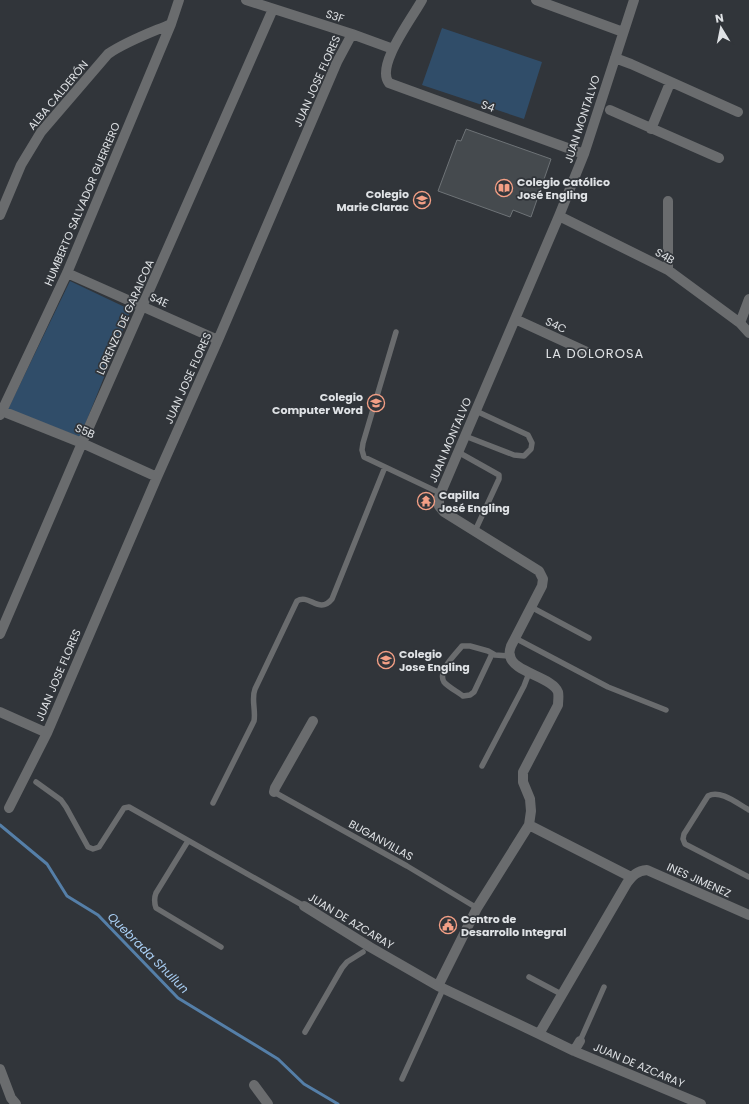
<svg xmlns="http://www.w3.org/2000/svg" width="749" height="1104" viewBox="0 0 749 1104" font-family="Poppins,sans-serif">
<rect width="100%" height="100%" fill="#31353a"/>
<path fill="#304d69" d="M442,28L542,62L524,119L422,85Z
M70,281L131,310L80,437L8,409Z"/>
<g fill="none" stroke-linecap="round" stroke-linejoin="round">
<path stroke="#557fa8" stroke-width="3" d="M0,825L47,864L67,896L98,915L178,998L278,1059L304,1084L338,1104"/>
</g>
<path fill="#454a4e" stroke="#6e7377" d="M466,129L551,159L531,217L513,210L510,217L438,191L457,140L461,141Z"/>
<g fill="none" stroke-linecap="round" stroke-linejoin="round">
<path stroke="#6a6c6e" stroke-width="5.5" d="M396,332L363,443L362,450L364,457L440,493
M465,436L514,455L524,456L531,449L532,443L528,435L476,411
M458,452L499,475V479L475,531
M531,607L589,638
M515,638L608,687L666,710
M492,654L474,692L470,695L463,696C458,692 448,687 444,682C437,671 456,654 462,646H470L488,651L495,655L509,656
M482,766L524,686L529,673
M36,782L61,800L66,807L88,847L93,849L99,847L124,808L129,807L304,906
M274,792L407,866L477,908
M213,803L254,721C256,710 251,699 255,689L297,601C309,593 319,615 332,599L385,467
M749,810C738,804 720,789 708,796L684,834L683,839L685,844L749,877
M188,841L156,893C154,898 154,902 156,908L221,947
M529,977L563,995
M305,1032L342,968L347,962L363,952
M580,1041L604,987
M402,1079L443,989"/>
<path stroke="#6a6c6e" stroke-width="10" d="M246,0L352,34L393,49
M422,0C413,17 375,66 389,83L584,154
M536,0L623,32
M615,58L631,64L738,112
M610,110L719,158
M651,129L670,83
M0,215L21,165L41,132L108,54C127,41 150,33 171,24
M559,216L668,270L740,323L749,333
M668,270V201
M67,273L218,340
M515,319L587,352
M740,323L749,299
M2,411L82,443L157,477
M0,415L67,273L171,24L179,0
M0,634L82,443L273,9
M0,712L47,733
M274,792L275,788L313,721
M9,808L47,733L157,477L218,340L337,62L352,34
M529,825L631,877
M304,906L370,947L438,986L539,1034L574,1051L701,1104
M438,986L477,908L529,825L531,811L530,799L523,782V772L558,705C558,701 559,696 558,692C553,677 511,672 510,655C509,653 510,649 511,646L542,586L543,579L539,571L444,512L439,506V497L559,216L584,154L634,0
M539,1034L627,883C633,875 637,871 647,870L749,915
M574,1051L580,1041
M0,1069L11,1098L16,1104
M254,1085L268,1104"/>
</g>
<defs>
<g id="library-ring" transform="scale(0.9)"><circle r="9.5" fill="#31353a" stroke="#f39f85" stroke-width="1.5"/><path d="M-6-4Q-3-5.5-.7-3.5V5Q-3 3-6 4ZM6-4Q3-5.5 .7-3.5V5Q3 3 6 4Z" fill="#f39f85"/></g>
<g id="school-ring" transform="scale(0.9)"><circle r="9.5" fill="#31353a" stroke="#f39f85" stroke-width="1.5"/><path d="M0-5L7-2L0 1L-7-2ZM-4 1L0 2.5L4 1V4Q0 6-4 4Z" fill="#f39f85"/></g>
<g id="temple-ring" transform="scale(0.9)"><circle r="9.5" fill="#31353a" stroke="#f39f85" stroke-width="1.5"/><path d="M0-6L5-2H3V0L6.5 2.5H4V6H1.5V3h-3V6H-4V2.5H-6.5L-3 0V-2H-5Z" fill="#f39f85"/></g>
<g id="civic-ring" transform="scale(0.9)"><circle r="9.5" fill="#31353a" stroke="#f39f85" stroke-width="1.5"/><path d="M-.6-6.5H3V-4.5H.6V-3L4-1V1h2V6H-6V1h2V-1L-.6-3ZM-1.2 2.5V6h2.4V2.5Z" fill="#f39f85"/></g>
</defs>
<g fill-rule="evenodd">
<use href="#library-ring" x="504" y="188"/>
<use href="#school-ring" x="422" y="200"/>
<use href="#school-ring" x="376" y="403"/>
<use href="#temple-ring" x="426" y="501"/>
<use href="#school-ring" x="386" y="660"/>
<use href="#civic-ring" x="448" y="925"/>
</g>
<g text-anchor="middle" stroke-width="3.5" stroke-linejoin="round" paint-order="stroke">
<g font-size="11" fill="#dfe2e5" stroke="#31353a">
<text transform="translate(335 16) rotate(18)" y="4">S3F</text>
<text transform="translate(317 81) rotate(-66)" y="4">JUAN JOSE FLORES</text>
<text transform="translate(58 95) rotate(-50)" y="4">ALBA CALDERÓN</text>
<text transform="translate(488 106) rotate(20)" y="4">S4</text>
<text transform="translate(582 119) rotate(-72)" y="4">JUAN MONTALVO</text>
<text transform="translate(82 204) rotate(-67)" y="4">HUMBERTO SALVADOR GUERRERO</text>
<text transform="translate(665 256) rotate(30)" y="4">S4B</text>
<text transform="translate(159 300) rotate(24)" y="4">S4E</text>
<text transform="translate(125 317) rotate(-66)" y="4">LORENZO DE GARAICOA</text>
<text transform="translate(556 325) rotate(25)" y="4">S4C</text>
<text transform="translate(188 378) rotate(-66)" y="4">JUAN JOSE FLORES</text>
<text transform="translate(85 431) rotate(23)" y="4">S5B</text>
<text transform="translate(450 440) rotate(-67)" y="4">JUAN MONTALVO</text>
<text transform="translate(58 675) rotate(-67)" y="4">JUAN JOSE FLORES</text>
<text transform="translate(381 840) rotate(29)" y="4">BUGANVILLAS</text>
<text transform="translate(699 880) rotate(24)" y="4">INES JIMENEZ</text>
<text transform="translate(351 921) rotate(31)" y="4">JUAN DE AZCARAY</text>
<text transform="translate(639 1065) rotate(23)" y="4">JUAN DE AZCARAY</text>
</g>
<g font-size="11" font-weight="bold" fill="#dfe2e5" stroke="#31353a" text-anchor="start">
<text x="517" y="186">Colegio Católico<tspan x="517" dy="13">José Engling</tspan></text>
<text x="409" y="198" text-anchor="end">Colegio<tspan x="409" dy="13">Marie Clarac</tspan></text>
<text x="363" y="401" text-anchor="end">Colegio<tspan x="363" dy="13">Computer Word</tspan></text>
<text x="439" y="499">Capilla<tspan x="439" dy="13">José Engling</tspan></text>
<text x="399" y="658">Colegio<tspan x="399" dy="13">Jose Engling</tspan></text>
<text x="461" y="923">Centro de<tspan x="461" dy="13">Desarrollo Integral</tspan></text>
</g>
<g font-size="12" font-style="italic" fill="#a8cdf2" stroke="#31353a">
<text transform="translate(148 953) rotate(45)" y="4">Quebrada Shullun</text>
</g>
<g font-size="13" letter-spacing="1" fill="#dfe2e5" stroke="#31353a">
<text x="595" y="358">LA DOLOROSA</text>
</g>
</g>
<g transform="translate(721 28) rotate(350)" stroke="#31353a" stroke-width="3" paint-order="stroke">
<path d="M0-3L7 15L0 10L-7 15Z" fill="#dfe2e5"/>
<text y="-6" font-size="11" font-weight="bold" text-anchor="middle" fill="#dfe2e5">N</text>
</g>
</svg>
